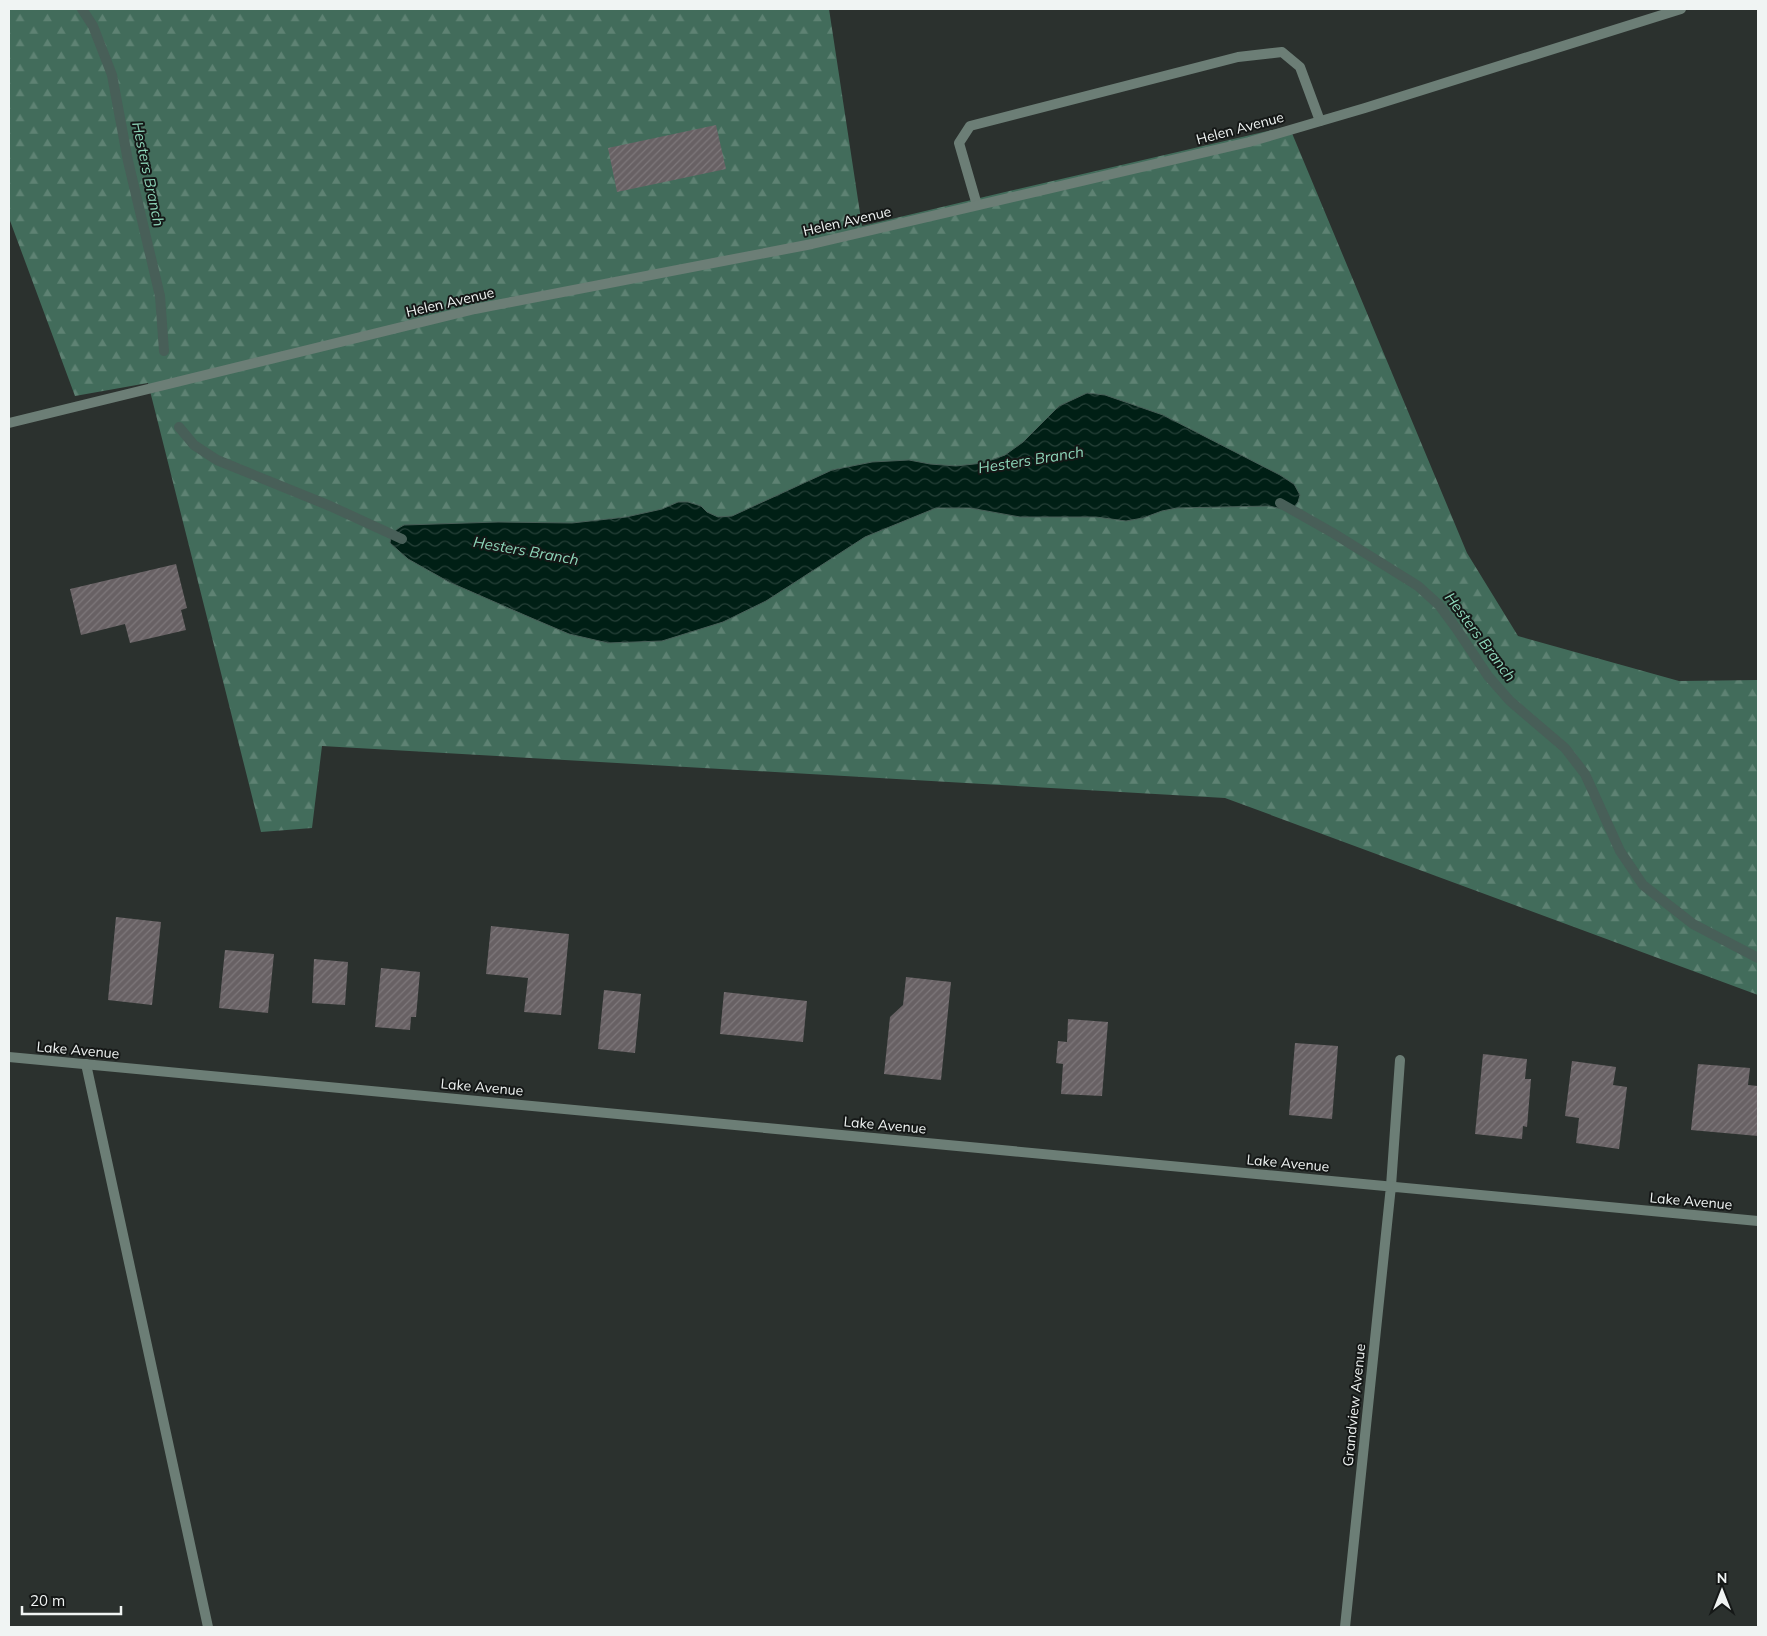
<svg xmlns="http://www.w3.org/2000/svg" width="1767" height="1636" viewBox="0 0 1767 1636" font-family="Mulish,sans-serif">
<defs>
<pattern id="forest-firs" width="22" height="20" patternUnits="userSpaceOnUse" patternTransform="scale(1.25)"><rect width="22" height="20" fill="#426c5b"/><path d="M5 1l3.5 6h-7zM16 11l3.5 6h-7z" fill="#5e8273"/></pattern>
<pattern id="water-waves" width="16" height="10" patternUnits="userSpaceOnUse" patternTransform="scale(1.25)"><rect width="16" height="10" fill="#001f15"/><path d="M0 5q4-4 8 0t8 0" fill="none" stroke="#264038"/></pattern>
<pattern id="building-hatch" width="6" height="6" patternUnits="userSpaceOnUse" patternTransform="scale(1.25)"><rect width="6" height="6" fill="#686164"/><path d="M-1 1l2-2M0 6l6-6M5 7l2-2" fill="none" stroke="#7e787b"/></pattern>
</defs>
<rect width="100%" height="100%" fill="#2b312e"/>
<path fill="url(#forest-firs)" d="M9,9H829L862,226L1005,192L1289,126L1467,553L1518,636L1679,681L1758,680V995L1225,798L322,746L312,828L261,832L148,383L75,396L9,218Z"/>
<path fill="url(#water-waves)" stroke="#485f58" d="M1087,393L1105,395L1163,415L1280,475L1294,484L1300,495L1298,502L1291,511L1269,506L1177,508L1162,511L1143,518L1126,521L1096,517H1020L970,508H936L865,537L766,601L723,622L662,641L608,643L569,634L529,617L449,582L408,559L390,543C391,533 395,530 404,525L498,522L572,523L626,517L662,509L678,502H688L701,506L707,512L718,517L732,516L832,470L872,462L909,460L930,464L956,466L983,463L1005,455L1023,442L1059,406Z"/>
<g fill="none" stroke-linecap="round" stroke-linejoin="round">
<path stroke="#485f58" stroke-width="10" d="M82,9L93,26L112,75L128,161L160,296L164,351
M179,427L194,445L217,460L330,506L402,539
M1280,503L1333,533L1418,586L1439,605L1456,628L1488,676L1510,701L1565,748L1585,774L1620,851L1643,885L1693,924L1758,958"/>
</g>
<path fill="url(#building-hatch)" d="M716,125L726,169L617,192L608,148Z
M176,564L187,608L181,610L186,630L130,643L125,624L81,635L70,589Z
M116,917L161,922L152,1005L108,1000Z
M491,926L569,934L561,1015L524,1012L528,978L486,974Z
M225,950L274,954L268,1013L219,1008Z
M314,959L348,962L345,1005L312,1003Z
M381,968L420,972L416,1017H411L410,1030L375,1027Z
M906,977L951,982L941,1080L884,1074L890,1017L903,1005Z
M604,990L641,994L635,1053L598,1049Z
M724,992L807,1001L803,1042L720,1034Z
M1068,1019L1108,1022L1102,1096L1061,1094L1063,1064L1056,1063L1058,1041L1067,1042Z
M1295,1043L1338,1046L1332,1119L1289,1115Z
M1483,1054L1527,1059L1525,1079H1531L1527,1127L1523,1126L1522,1139L1475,1134Z
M1572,1061L1616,1067L1613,1085L1627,1087L1619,1149L1576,1143L1579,1118L1565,1116Z
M1698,1064L1750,1068L1748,1085L1758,1086V1136L1691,1130Z"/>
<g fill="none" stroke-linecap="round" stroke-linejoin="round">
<path stroke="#6c7e76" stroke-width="10" d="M977,205L959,143L970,126L1238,57L1282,52L1300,67L1320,121
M86,1064L208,1627
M1391,1186L1400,1060"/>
<path stroke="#6c7e76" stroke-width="10" d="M9,423L475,309L812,244L1249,142L1365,108L1681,9
M9,1057L1758,1221
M1345,1627L1391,1186"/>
</g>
<g text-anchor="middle" stroke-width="4" stroke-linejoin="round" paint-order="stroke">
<g font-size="14" fill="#f0f4f3" stroke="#151817">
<text transform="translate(1240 128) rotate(-15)" y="5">Helen Avenue</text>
<text transform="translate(847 221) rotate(-13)" y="5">Helen Avenue</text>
<text transform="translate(450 302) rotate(-13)" y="5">Helen Avenue</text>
<text transform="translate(78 1050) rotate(5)" y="5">Lake Avenue</text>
<text transform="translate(482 1087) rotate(5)" y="5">Lake Avenue</text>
<text transform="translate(885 1125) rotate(5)" y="5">Lake Avenue</text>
<text transform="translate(1288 1163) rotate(5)" y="5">Lake Avenue</text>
<text transform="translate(1691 1201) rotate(5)" y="5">Lake Avenue</text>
<text transform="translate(1354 1405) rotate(-84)" y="5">Grandview Avenue</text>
</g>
<g font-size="15" font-style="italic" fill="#8ed7ba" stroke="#151817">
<text transform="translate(148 174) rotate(78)" y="5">Hesters Branch</text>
<text transform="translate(1031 460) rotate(-9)" y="5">Hesters Branch</text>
<text transform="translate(526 551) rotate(10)" y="5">Hesters Branch</text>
<text transform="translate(1480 637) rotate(53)" y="5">Hesters Branch</text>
</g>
</g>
<rect width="1767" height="1636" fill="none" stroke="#f0f4f3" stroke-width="20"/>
<g transform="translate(1722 1591)" stroke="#151817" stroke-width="4" paint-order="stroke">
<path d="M0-4L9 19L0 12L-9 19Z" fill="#f0f4f3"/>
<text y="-8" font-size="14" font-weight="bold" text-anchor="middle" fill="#f0f4f3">N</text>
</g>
<path d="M22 1606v8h99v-8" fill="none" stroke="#f0f4f3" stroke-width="2.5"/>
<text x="30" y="1606" font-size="15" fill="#f0f4f3" stroke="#151817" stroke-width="4" paint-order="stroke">20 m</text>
</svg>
